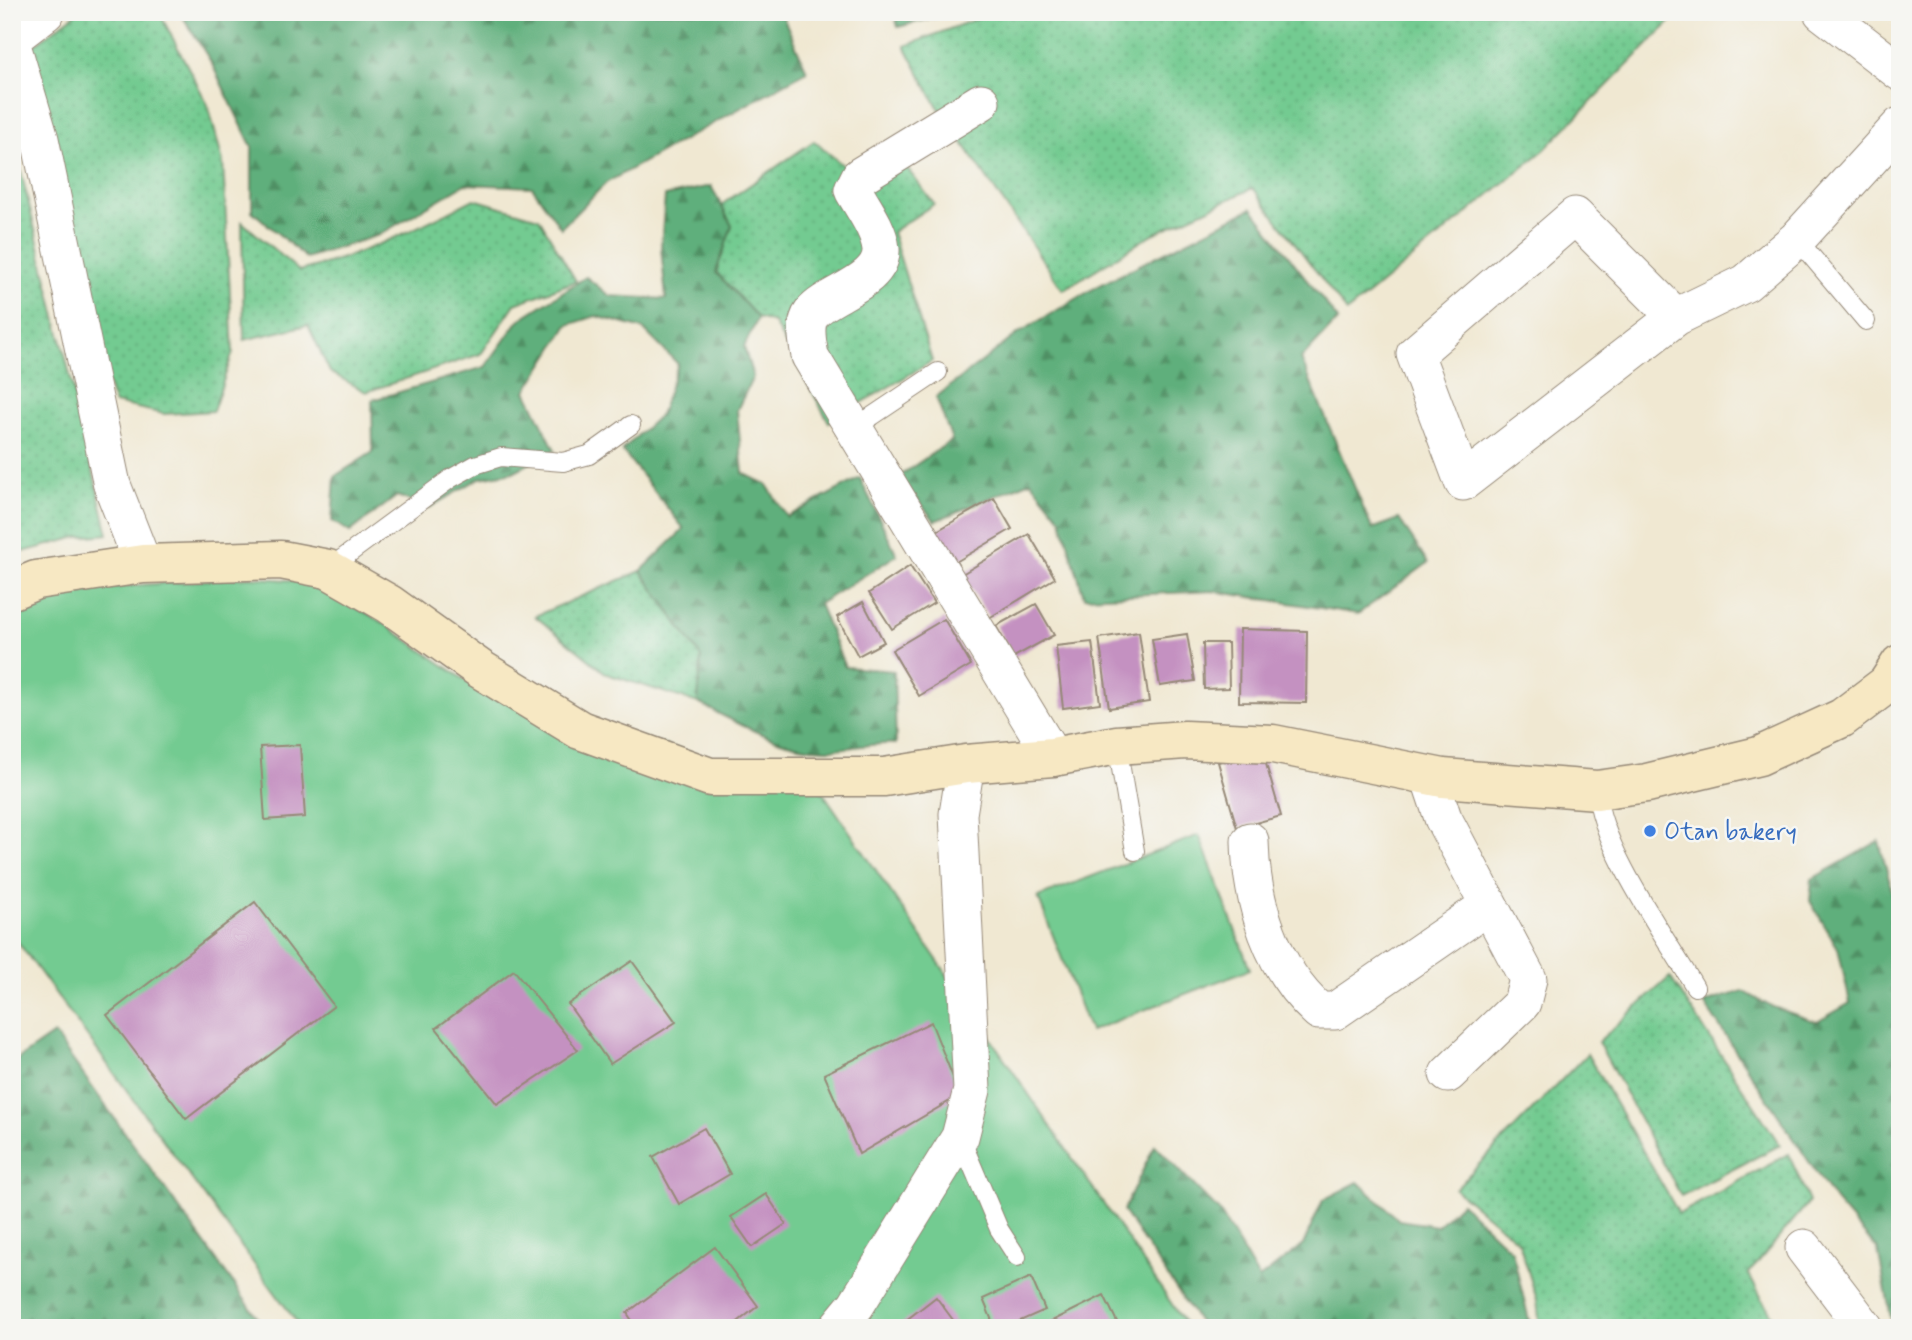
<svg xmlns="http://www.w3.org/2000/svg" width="1912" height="1340" viewBox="0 0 1912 1340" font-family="Mynerve,sans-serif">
<defs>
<pattern id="grass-dots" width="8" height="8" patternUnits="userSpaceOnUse" patternTransform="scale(1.75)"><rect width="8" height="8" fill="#73cb91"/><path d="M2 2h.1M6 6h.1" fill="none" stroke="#64ae7d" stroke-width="1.8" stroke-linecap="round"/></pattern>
<pattern id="forest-firs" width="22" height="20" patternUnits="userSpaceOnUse" patternTransform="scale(1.75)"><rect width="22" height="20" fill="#5eaf7b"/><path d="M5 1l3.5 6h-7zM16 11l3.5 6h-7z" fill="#4f8f64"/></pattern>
</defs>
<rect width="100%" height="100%" fill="#f6f6f2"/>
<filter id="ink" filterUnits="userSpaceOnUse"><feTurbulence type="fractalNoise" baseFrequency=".0143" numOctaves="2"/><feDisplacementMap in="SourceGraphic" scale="14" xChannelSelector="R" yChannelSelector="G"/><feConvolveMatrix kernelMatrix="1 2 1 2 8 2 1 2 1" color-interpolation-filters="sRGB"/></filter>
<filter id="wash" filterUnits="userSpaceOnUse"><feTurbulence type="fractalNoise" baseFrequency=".00686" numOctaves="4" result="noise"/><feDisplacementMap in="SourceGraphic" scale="28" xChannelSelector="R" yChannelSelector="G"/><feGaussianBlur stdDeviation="1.57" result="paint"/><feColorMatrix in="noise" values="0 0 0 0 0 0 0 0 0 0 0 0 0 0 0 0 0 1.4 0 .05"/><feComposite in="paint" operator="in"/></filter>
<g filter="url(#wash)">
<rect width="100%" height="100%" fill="#f0e8d2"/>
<path fill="url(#grass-dots)" stroke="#577a58" stroke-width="2" d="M78,12H159L208,105L223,162L233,352L213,411L164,414L114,403L100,361L29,49Z
M994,12H1680L1544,150L1347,312L1253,188L1153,234L1063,290L935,102L905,46Z
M12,134L108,534L78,537L12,555Z
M814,141L868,186L906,167L934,204L892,232L932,361L829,422L774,323L758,318L716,272L732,226L721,205Z
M474,199L539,218L576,281L515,304L481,354L366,392L330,372L308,325L244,340L242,222L299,271C362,256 417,228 474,199Z
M641,571L701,657L698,703L607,674L535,616Z
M1670,977L1780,1145L1681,1196L1598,1042Z
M1587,1054L1679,1214L1789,1154L1809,1202L1748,1274L1779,1328H1540L1537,1300L1519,1242L1455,1189Z"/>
<path fill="url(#forest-firs)" stroke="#4c6c4c" stroke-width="2" d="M180,12L222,18L221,12H781L807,71L606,183L561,228L532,187L465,184L379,235L306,258L252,211V147L211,62Z
M894,12H957L898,27Z
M711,186L732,226L716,272L758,318L744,347L753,377L737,410L743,473L767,485L787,517L860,478L897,555L819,604L845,667L894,671L896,744C872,742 850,750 826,749C779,748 738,723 698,703L701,657L641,571L684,529L622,450L660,415L678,364L643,329L596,316L568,325L526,391L555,450L513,472L480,478L429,508L397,496L350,532L332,521L335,476L373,452L372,400L485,367L519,320L586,277L610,296L666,299L661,247L665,196Z
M1252,208L1338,320L1301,359L1372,529L1399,519L1428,563L1358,614L1213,591L1084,597L1061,519L1031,481L935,521L898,477L952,440L936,397L1020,332L1100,285Z
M1879,841L1900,922L1898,1328H1893L1878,1250L1835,1201L1704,1003L1743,991L1770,1006L1817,1022L1850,1003L1838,948L1810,901L1812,879Z
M54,1034L265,1328H12V1063Z
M1155,1145L1219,1211L1259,1279L1303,1245L1323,1200L1358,1182L1399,1220L1437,1226L1461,1203L1512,1251L1531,1328H1203L1123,1211Z"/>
<path fill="#73cb91" stroke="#577a58" stroke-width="2" d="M250,577L310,582L380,621L484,693L822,791L1188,1328H301L12,934V608L70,590Z
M1199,835L1250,969L1090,1031L1038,897Z"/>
<g id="blocks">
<path fill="#c491c1" d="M994,498L1012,529L954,563L935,532Z
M1029,534L1055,578L989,618L962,574Z
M910,566L934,603L892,629L869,593Z
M863,602L884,642L858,656L837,617Z
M1036,604L1054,635L1014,657L996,626Z
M944,619L971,665L919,696L892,650Z
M1240,629L1307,631L1306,703L1239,702Z
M1139,632L1149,702L1109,708L1099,638Z
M1187,634L1195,681L1160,686L1152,639Z
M1092,642L1100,703L1063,708L1056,646Z
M1203,643H1228L1229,688L1204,689Z
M300,745L305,817L265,820L260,747Z
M1262,750L1281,816L1237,828L1218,762Z
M255,902L334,1006L186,1119L107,1015Z
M632,961L676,1022L610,1064L568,1004Z
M514,970L578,1050L497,1104L436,1028Z
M931,1022L960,1095L859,1154L824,1074Z
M704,1128L730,1174L679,1204L653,1157Z
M766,1194L786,1224L752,1247L731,1217Z
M715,1247L758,1306L730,1328H637L627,1313Z
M1031,1277L1045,1310L1004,1328H995L983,1299Z
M1104,1295L1120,1328H1046L1044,1325Z
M936,1297L959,1328H896Z"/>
</g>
</g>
<g filter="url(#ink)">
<use href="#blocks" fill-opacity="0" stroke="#968978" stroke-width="2"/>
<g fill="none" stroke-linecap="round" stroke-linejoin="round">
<g stroke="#968978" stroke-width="20">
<path id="lane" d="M1797,239L1866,321
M853,429L938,372
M328,569L450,479L475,465L501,457L563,462L589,455L631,425
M1117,745L1135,851
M1597,790C1599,844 1666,938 1695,987
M960,1137L999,1229L1017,1257"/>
</g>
<g stroke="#968978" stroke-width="39">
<path id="street" d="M1822,12L1900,72
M12,38L46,12
M12,45L40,139L112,485L143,564
M981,102L860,176L853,190C863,208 879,229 881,249C883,282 828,293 812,313C803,325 808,343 810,356L1053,757
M1676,317L1575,216L1415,354L1463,482L1676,317L1746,283L1797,239L1900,126
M1443,778L1432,785L1443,818L1528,979L1522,1003L1448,1074
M1250,841C1251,901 1272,970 1319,1011H1335L1489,905
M1804,1248L1865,1328
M837,1328L856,1305L960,1137L972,1090L958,814L966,764"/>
</g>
<g stroke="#968978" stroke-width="41">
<path id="secondary" d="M12,590L36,580L143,564L281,560L328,569L389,604L480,669L580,730L710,777H884L966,764L1053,757L1117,745L1185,740L1273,744L1443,778L1597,790L1647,783L1759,756L1842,718L1887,684L1900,664"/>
</g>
<use href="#lane" stroke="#fff" stroke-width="18"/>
<use href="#street" stroke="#fff" stroke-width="37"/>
<use href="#secondary" stroke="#f7e8c3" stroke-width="38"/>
</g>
</g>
<circle fill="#3f7fe0" stroke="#f6f6f2" stroke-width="2.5" cx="1650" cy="831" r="7"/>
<g text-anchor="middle" stroke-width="5" stroke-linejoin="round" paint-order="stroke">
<g font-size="24" fill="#366cbe" stroke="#f6f6f2" text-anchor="start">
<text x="1664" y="839">Otan bakery</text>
</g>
</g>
<rect width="1912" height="1340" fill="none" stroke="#f6f6f2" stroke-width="42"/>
</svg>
